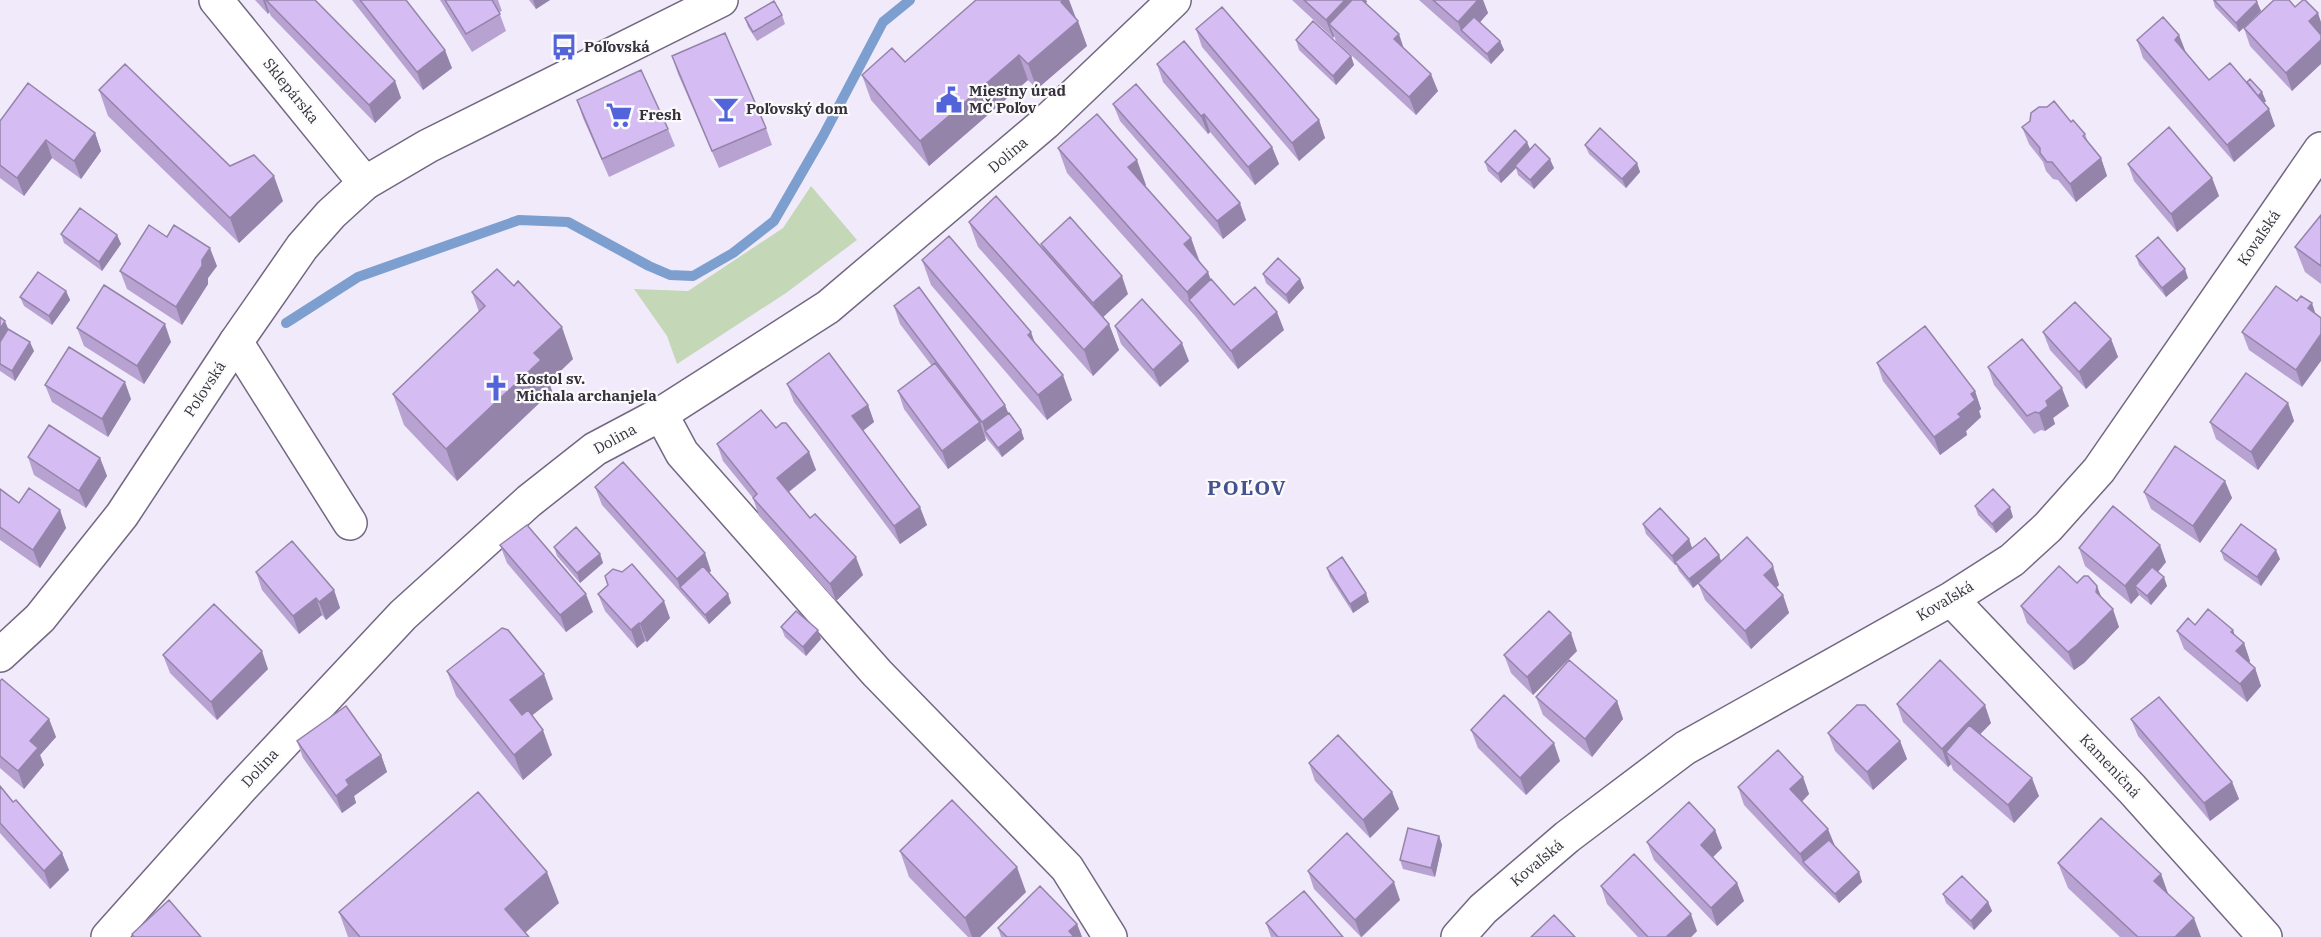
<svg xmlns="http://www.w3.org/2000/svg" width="2321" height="937" viewBox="0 0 2321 937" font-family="'IBM Plex Serif',serif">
<rect width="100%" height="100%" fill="#f1eafb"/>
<path fill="#c4d8b7" d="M811,186L857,240L786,293L677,364L667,336L634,289L688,291L783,228Z"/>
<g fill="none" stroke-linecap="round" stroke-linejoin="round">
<path stroke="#7d9fcf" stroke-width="10" d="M286,323L358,277L519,220L568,222L649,266L670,275L693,276L733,253L774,221L823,136L883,22L910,0"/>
<g stroke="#736781" stroke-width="36">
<path id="minor" d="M216,0L365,183
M661,414L682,453L877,673L1067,868L1110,937
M1951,599L2132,789L2265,937
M0,655L40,618L122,515L236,342L350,523
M108,937L241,788L403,615L529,501L595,449L661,414L828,307L1045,123L1174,0
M1458,937L1483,909L1567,837L1685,748L1951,599L2012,560L2048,527L2099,470L2321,149"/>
</g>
<g stroke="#736781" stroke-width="36">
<path id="tertiary" d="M236,342L302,247L331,214L365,183L428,146L721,0"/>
</g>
<use href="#minor" stroke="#fff" stroke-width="33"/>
<use href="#tertiary" stroke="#fff" stroke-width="33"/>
</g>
<path fill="#b7a2d1" d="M255,0H315L395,81L401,98L375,123L271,16L269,12L268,14Z
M352,0H406L452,68L423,90Z
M440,0H498L502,11L499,12L506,31L472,52Z
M529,0H550L536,9Z
M1069,0L1087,46L1037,89L1028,80L929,166L871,100L862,75L905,62Z
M1292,0H1366L1367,2L1365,3L1404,49L1438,91L1416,115L1336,41L1334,36L1333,38Z
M1419,0H1483L1488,13L1480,22L1500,41L1504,50L1491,64Z
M2213,0H2256L2257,2L2261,11L2239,32L2215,7Z
M2295,7L2321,22V34L2292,91L2250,46L2244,28Z
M782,15L785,24L757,41L748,27L745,18Z
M1196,29L1319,120L1325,138L1299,161L1202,47Z
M2179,35L2186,53L2209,80L2247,82L2266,101L2264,103L2275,126L2234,162L2143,58L2137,40Z
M1296,40L1351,56L1354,65L1336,85L1299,50Z
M672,56L766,128L772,145L719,168L678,74Z
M1157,64L1272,147L1279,164L1255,185L1210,132L1208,134L1163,82Z
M99,90L230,166L283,201L239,243L108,116Z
M577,100L668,129L675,146L609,177L583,118Z
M1113,104L1246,220L1223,239L1120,121Z
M0,121L95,133L101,151L81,179L52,158L24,196L0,178Z
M2030,121L2071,122L2085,134L2088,142L2101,158L2107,176L2076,202L2058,180L2053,179L2046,171L2043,162L2029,144L2022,127Z
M1585,145L1637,163L1640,172L1626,188L1589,154Z
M1058,148L1146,185L1145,186L1191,238L1200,262L1211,280L1234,305L1284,330L1238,369L1196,317L1067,173Z
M1530,149L1554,168L1534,189L1518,175L1516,168L1501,183L1488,171L1485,162Z
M2128,164L2212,178L2219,196L2177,232L2134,181Z
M2321,215V284L2305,272L2295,247Z
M969,222L1043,249L1041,244L1128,294L1103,317L1109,324L1119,350L1093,376L978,247Z
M61,234L117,235L121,244L102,271L64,243Z
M167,237L217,266L208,278V284L182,325L127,289L120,271Z
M2136,256L2188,278L2166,297L2139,265Z
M922,260L1035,343L1072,400L1047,420L931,285Z
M1263,274L1300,279L1304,288L1289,304L1266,283Z
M66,291L70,300L52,325L24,306L20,297Z
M472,292L573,359L549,382L552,391L457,481L404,425L393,394L479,312Z
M2297,301L2302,387L2249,350L2242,332Z
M894,306L1009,413L1021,430L1024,439L1002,457L984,435L986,440L948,469L904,409L898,391L932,366L900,324Z
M0,317L8,329L34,351L15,381L0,371Z
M1115,326L1189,361L1160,387L1121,344Z
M77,328L171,342L144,384L84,346Z
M2043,332L2111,339L2118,357L2086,389L2050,350Z
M1877,363L1975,391L1981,409L1979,411L1981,417L1966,431L1967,435L1940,455L1883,381Z
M1988,367L2069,406L2053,418L2055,424L2045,431L2041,430L2034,434L1994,385Z
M787,384L868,405L874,422L863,431L927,525L900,544L794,402Z
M45,385L131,399L108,437L52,402Z
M2288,403L2294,421L2258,470L2216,439L2210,422Z
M776,428L809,452L816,470L789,492L810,518L863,575L836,601L759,516L753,498L723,461L717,444Z
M28,457L100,458L107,476L86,508L34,475Z
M2225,481L2232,498L2200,543L2151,509L2144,492Z
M595,487L711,571L709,573L728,594L731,603L709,624L602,505Z
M0,489L19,503L60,510L66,528L40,568L0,540Z
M1975,506L2013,517L1996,533L1978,515Z
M1643,524L1689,539L1692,548L1719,555L1721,561L1772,564L1778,581L1779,585L1776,588L1783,595L1789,613L1751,649L1705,600L1698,583L1693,588L1679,571L1676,564L1675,565L1646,534Z
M500,545L593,612L566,632L507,563Z
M554,547L600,554L603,563L580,583L557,556Z
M2079,548L2166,562L2158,572L2167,586L2151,605L2139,595L2131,604L2085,566Z
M2221,551L2280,559L2261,586L2224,560Z
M1327,568L1369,602L1353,613L1330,577Z
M256,572L334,590L340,608L326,620L322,615L299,634L262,590Z
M2077,583L2102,598L2119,627L2084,663L2074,670L2027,623L2021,606Z
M598,594L670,618L647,642L645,641L637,648L605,611Z
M2195,625L2233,630L2234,634L2244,643L2250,661L2249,662L2255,668L2261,686L2247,702L2184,649L2177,631Z
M781,627L821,639L806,656L785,637Z
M1577,651L1533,695L1511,673L1504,655Z
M163,655L268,669L217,720L170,673Z
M447,671L553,699L532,715L552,755L523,780L456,696Z
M0,681L49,719L56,737L40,755L44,765L24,789L0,768Z
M1536,697L1617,701L1623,719L1592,757L1543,715Z
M1897,704L1991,723L1980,734L2039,796L2014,823L1953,770L1951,764L1948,767L1903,722Z
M2131,719L2232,782L2239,799L2210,821L2138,736Z
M1471,730L1560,761L1526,795L1478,748Z
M1828,733L1900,741L1907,759L1873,790L1835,751Z
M297,741L381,755L387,772L354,796L356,803L342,813L303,758Z
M1309,763L1392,792L1399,809L1370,838L1315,781Z
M1803,777L1809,794L1802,802L1835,846L1859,872L1862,882L1839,903L1807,872L1744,805L1738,787Z
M0,786L13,802L62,853L69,870L50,889L0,833Z
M1715,830L1722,848L1713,857L1737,883L1744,901L1717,926L1654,860L1647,842Z
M1439,836L1442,845L1435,877L1403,869L1400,860Z
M900,851L1026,892L980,937H968L909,877Z
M2058,863L2161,874L2168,894L2201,937H2120L2068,888Z
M1308,871L1400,900L1362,937H1361L1314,889Z
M1601,886L1697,931L1691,937H1638L1607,904Z
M1943,894L1988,902L1992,911L1974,930L1946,903Z
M559,903L525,933L529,937H348L339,912Z
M1266,923L1343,937H1271Z
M1077,924L1082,937H1001L998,928Z"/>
<path fill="#9584aa" d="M263,0H265L269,12L268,14Z
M533,0H550L536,9Z
M1063,0H1069L1077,22L1061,2Z
M1345,0H1366L1367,2L1338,32L1329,24L1334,36L1333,38L1326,20Z
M1478,0H1483L1488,13L1468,36L1461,30L1458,22Z
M2257,2L2261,11L2239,32L2236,23Z
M2318,13L2321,22V34L2315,39L2309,21Z
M1078,21L1087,46L1037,89L1028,64Z
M1399,34L1405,52L1394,39Z
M2179,35L2186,53L2175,40Z
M2321,40V64L2292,91L2286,73Z
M1500,41L1504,50L1491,64L1487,54Z
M445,50L452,68L423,90L417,72Z
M1019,55L1028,80L929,166L920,141Z
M1351,56L1354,65L1336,85L1333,76Z
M1431,74L1438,91L1416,115L1409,97Z
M395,81L401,98L375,123L369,105Z
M2262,92L2266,101L2259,107L2255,97Z
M2269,109L2275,126L2234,162L2227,145Z
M1204,114L1210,132L1208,134L1201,116Z
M1319,120L1325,138L1299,161L1292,143Z
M95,133L101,151L81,179L74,161Z
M46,140L52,158L24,196L17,178Z
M1527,142L1531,151L1515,166L1516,168L1501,183L1498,174Z
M1272,147L1279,164L1255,185L1248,167Z
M2101,158L2107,176L2076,202L2070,184Z
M1550,159L1554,168L1534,189L1530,180Z
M1137,160L1146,185L1137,193L1128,167Z
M1637,163L1640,172L1626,188L1622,179Z
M274,176L283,201L239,243L230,218Z
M2212,178L2219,196L2177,232L2171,214Z
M1240,203L1246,220L1223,239L1217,221Z
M117,235L121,244L102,271L99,262Z
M1191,238L1200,264L1184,244Z
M210,248L217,266L208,278V284L182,325L176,307L202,260Z
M2185,269L2188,278L2166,297L2162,288Z
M1208,272L1217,297L1189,300L1187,292Z
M1122,276L1128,294L1099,321L1093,303Z
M1300,279L1304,288L1289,304L1286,295Z
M66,291L70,300L52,325L49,316Z
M2312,303L2318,321L2308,308Z
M1277,312L1284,330L1238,369L1231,351Z
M5,321L12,338L0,357V329Z
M165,324L171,342L144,384L137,366Z
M1109,324L1119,350L1093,376L1084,350Z
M562,327L573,359L549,382L552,391L457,481L446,449L534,353Z
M1031,332L1040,357L1028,335Z
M2321,334V361L2302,387L2296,370Z
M2111,339L2118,357L2086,389L2079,372Z
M30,342L34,351L15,381L12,371Z
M1182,343L1189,361L1160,387L1153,370Z
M1063,375L1072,400L1047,420L1038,395Z
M125,382L131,399L108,437L102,419Z
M2062,388L2069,406L2053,418L2055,424L2045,431L2039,413L2046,401Z
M1975,391L1981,409L1979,411L1981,417L1966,431L1967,435L1940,455L1934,437L1958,414L1971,394Z
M2288,403L2294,421L2258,470L2251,452Z
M868,405L874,422L858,434L852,416Z
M1005,405L1012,422L985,431L982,422Z
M980,422L986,440L948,469L942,451Z
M1021,430L1024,439L1002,457L998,448Z
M809,452L816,470L783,496L777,478Z
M100,458L107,476L86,508L79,491Z
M2225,481L2232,498L2200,543L2193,526Z
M920,507L927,525L900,544L894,526Z
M2010,507L2013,517L1996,533L1992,524Z
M60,510L66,528L40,568L33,550Z
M1689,539L1692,548L1675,562L1676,564L1675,565L1672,556Z
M2160,545L2166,562L2142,591L2135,586L2139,595L2131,604L2125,586Z
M2276,550L2280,559L2261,586L2257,577Z
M705,553L711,571L686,594L680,587L677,579Z
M600,554L603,563L580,583L577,573Z
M1719,555L1722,564L1693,588L1689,579Z
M856,557L863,575L836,601L830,584Z
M1772,564L1779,585L1770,593L1764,575Z
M2164,577L2167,586L2151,605L2147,596Z
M2097,586L2104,604L2096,592Z
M334,590L340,608L326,620L319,602Z
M1366,593L1369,602L1353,613L1350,604Z
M586,594L593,612L566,632L560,615Z
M728,594L731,603L709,624L705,615Z
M1783,595L1789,613L1751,649L1745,631Z
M316,598L322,615L299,634L293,616Z
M664,601L670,618L647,642L640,624Z
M2113,609L2119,627L2084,663L2074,670L2068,652Z
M639,623L645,641L637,648L631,630Z
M818,630L821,639L806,656L803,647Z
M2233,630L2239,648L2244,643L2250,661L2243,669L2236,651L2231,632Z
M1571,633L1577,651L1533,695L1527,677Z
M262,651L268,669L217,720L211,702Z
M2255,668L2261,686L2247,702L2240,684Z
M544,674L553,699L520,725L510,700Z
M1617,701L1623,719L1592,757L1585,739Z
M1985,705L1991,723L1955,760L1946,752L1951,764L1948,767L1942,749Z
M49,719L56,737L40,755L44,765L24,789L18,771L30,741Z
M543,730L552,755L523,780L514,755Z
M1900,741L1907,759L1873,790L1867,772Z
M1554,743L1560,761L1526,795L1520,778Z
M381,755L387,772L354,796L356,803L342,813L336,796L346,780Z
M1803,777L1809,794L1796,807L1790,789Z
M2032,778L2039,796L2014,823L2008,805Z
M2232,782L2239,799L2210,821L2204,803Z
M1392,792L1399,809L1370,838L1363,820Z
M1828,829L1835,846L1803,862L1800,854Z
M1715,830L1722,848L1707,863L1701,845Z
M1439,836L1442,845L1435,877L1431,868Z
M62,853L69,870L50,889L44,871Z
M1017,867L1026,892L980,937H972L965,918Z
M547,872L559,903L520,937L505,909Z
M1859,872L1862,882L1839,903L1835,894Z
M2161,874L2170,899L2154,881Z
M1394,882L1400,900L1361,937L1355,920Z
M1737,883L1744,901L1717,926L1711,908Z
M1988,902L1992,911L1974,930L1971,921Z
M1691,914L1697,931L1691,937H1666Z
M2194,918L2201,937H2175Z
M1077,924L1082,937H1071L1069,931Z"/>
<path fill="#d5bcf3" stroke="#9584aa" stroke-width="1.5" d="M266,0H315L395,81L369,105Z
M360,0H406L445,50L417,72Z
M445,0H492L500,14L466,34Z
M976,0H1063L1061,2L1078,21L1028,64L1019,55L920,141L862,75L892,48L905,62Z
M1304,0H1345L1326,20Z
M1352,0H1362L1399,34L1394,39L1431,74L1409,97L1329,24Z
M1433,0H1478L1458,22Z
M2214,0H2256L2257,2L2236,23Z
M2274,0H2289L2295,7L2303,0H2305L2318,13L2309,21L2321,35V40L2286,73L2244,28Z
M774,1L782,15L753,32L745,18Z
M1222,7L1319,120L1292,143L1196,29Z
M1474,17L1500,41L1487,54L1461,30Z
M2163,17L2179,35L2175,40L2209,80L2230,63L2269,109L2227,145L2137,40Z
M1313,21L1351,56L1333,76L1296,40Z
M725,33L766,128L712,151L672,56Z
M1184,41L1272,147L1248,167L1204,114L1201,116L1157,64Z
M125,64L230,166L254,155L274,176L230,218L99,90Z
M641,70L668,129L602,159L577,100Z
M2250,79L2262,92L2258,96L2247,82Z
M28,83L95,133L74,161L46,140L17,178L0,165V121Z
M1136,84L1240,203L1217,221L1113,104Z
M2054,101L2071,122L2073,120L2085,134L2083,136L2101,158L2070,184L2052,162H2047L2040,153V148L2022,127L2030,121L2031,113L2039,107H2047Z
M1097,114L1137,160L1128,167L1191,238L1184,244L1208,272L1187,292L1058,148Z
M2169,127L2212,178L2171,214L2128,164Z
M1600,128L1637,163L1622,179L1585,145Z
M1515,130L1527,142L1498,174L1485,162Z
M1535,144L1550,159L1530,180L1515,166Z
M996,196L1109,324L1084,350L969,222Z
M80,208L117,235L99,262L61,234Z
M2321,215V266L2295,247Z
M1070,217L1122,276L1093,303L1041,244Z
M149,225L167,237L174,225L210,248L202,260V266L176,307L120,271Z
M949,236L1031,332L1028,335L1063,375L1038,395L922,260Z
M2158,237L2185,269L2162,288L2136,256Z
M1278,258L1300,279L1286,295L1263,274Z
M497,269L514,286L518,281L562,327L534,353L541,360L446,449L393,394L485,306L472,292Z
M38,272L66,291L49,316L20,297Z
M1211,279L1234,305L1255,287L1277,312L1231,351L1189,300Z
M104,285L165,324L137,366L77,328Z
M2276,286L2297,301L2301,296L2312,303L2308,308L2321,318V334L2296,370L2242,332Z
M919,287L1005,405L982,422L894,306Z
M1142,299L1182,343L1153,370L1115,326Z
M2075,302L2111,339L2079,372L2043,332Z
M0,317L5,321L0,329Z
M1925,326L1975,391L1971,394L1975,400L1958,414L1961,417L1934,437L1877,363Z
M8,329L30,342L12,371L0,364V342Z
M2022,339L2062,388L2046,401L2048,406L2039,413L2035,412L2027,416L1988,367Z
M69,347L125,382L102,419L45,385Z
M829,353L868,405L852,416L920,507L894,526L787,384Z
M935,363L980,422L942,451L898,391Z
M2246,373L2288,403L2251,452L2210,422Z
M761,410L776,428L782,423H786L809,452L777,478L810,518L815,514L856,557L830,584L753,498L757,494L717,444Z
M1009,413L1021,430L998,448L985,431Z
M49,425L100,458L79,491L28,457Z
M2175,446L2225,481L2193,526L2144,492Z
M623,462L705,553L677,579L595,487Z
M29,488L60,510L33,550L0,527V489L19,503Z
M1993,489L2010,507L1992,524L1975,506Z
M2113,506L2160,545L2125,586L2079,548Z
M1660,508L1689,539L1672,556L1643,524Z
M2241,524L2276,550L2257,577L2221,551Z
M527,525L586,594L560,615L500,545Z
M576,527L600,554L577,573L554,547Z
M1747,537L1772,564L1773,567L1764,575L1783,595L1745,631L1698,583Z
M1705,538L1719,555L1689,579L1675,562Z
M292,541L334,590L319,602L316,598L293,616L256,572Z
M1342,557L1366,593L1350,604L1327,568Z
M632,564L664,601L640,624L639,623L631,630L598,594L608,585L605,576L613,569L622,572Z
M703,566L728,594L705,615L680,587Z
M2059,566L2077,583L2084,576H2088L2097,586L2096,592L2113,609L2077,645L2068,652L2021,606Z
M2152,567L2164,577L2147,596L2135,586Z
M214,604L262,651L211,702L163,655Z
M2208,609L2233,630L2231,632L2244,643L2236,651L2255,668L2240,684L2177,631L2188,618L2195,625Z
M796,611L818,630L803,647L781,627Z
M1549,611L1571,633L1527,677L1504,655Z
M502,628L508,630L544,674L510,700L522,715L528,710L543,730L514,755L447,671Z
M1569,660L1617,701L1585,739L1536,697Z
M1940,660L1985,705L1942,749L1897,704Z
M2,679L49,719L30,741L38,748L18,771L0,756V681Z
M1504,695L1554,743L1520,778L1471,730Z
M2159,697L2232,782L2204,803L2131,719Z
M1857,705H1865L1900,741L1867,772L1828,733Z
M346,706L381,755L346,780L349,785L336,796L297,741Z
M1969,725L2032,778L2008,805L1946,752Z
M1338,735L1392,792L1363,820L1309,763Z
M1778,750L1803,777L1790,789L1828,829L1800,854L1738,787Z
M0,786L13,802L16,800L62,853L44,871L0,823Z
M478,792L547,872L505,909L529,937H360L339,912Z
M952,800L1017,867L965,918L900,851Z
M1689,802L1715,830L1701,845L1737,883L1711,908L1647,842Z
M2101,818L2161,874L2154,881L2194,918L2175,937H2138L2058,863Z
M1408,828L1439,836L1431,868L1400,860Z
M1347,833L1394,882L1355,920L1308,871Z
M1829,840L1859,872L1835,894L1803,862Z
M1634,854L1691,914L1666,937H1648L1601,886Z
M1962,876L1988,902L1971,921L1943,894Z
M1040,886L1077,924L1069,931L1074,937H1007L998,928Z
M1304,891L1343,937H1278L1266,923Z
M169,900L201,937H134L132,934Z
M1554,915L1575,937H1531Z"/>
<defs>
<g id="bus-bare" transform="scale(2.07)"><path d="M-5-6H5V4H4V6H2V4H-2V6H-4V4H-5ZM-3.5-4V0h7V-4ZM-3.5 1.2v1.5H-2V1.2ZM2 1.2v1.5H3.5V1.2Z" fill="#5364da" stroke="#fbfbfb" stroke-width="2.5" paint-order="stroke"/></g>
<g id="civic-bare" transform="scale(2.07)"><path d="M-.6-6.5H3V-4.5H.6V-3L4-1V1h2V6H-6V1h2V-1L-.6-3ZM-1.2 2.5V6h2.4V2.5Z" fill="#5364da" stroke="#fbfbfb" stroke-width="2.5" paint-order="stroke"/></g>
<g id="bar-bare" transform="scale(2.07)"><path d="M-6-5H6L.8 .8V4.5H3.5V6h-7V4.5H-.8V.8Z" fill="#5364da" stroke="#fbfbfb" stroke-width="2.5" paint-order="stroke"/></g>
<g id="supermarket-bare" transform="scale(2.07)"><path d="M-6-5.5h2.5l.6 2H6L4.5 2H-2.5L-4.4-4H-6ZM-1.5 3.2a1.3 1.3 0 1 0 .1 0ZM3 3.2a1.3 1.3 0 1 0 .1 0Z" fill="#5364da" stroke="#fbfbfb" stroke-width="2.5" paint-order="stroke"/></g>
<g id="church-bare" transform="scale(2.07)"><path d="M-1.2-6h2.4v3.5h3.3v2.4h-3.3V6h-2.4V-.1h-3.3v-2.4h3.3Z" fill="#5364da" stroke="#fbfbfb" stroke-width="2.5" paint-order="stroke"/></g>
</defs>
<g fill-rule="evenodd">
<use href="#bus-bare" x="564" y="47"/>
<use href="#civic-bare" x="949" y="100"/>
<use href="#bar-bare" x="726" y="109"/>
<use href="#supermarket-bare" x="619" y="115"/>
<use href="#church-bare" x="496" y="388"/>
</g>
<g text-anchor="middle" stroke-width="4.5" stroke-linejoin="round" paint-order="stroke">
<g font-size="15" font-weight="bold" fill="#36313c" stroke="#fbfbfb" text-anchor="start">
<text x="584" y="52">Poľovská</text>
<text x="969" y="96">Miestny úrad<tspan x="969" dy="17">MČ Poľov</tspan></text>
<text x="746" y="114">Poľovský dom</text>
<text x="639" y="120">Fresh</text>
<text x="516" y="384">Kostol sv.<tspan x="516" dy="17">Michala archanjela</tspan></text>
</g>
<g font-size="15" fill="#36313c" stroke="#fbfbfb">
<text transform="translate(291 91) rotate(51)" y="5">Sklepárska</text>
<text transform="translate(1008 155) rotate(-40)" y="5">Dolina</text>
<text transform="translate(2259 238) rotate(-56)" y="5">Kovaľská</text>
<text transform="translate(205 389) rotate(-57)" y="5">Poľovská</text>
<text transform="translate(615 439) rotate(-29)" y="5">Dolina</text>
<text transform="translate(1945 601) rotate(-31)" y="5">Kovaľská</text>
<text transform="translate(2110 766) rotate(47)" y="5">Kameničná</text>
<text transform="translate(260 768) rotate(-47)" y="5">Dolina</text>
<text transform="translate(1537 863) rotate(-40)" y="5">Kovaľská</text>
</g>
<g font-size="21" font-weight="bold" letter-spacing="1.5" fill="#45528f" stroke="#fbfbfb">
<text x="1247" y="495">POĽOV</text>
</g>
</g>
</svg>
